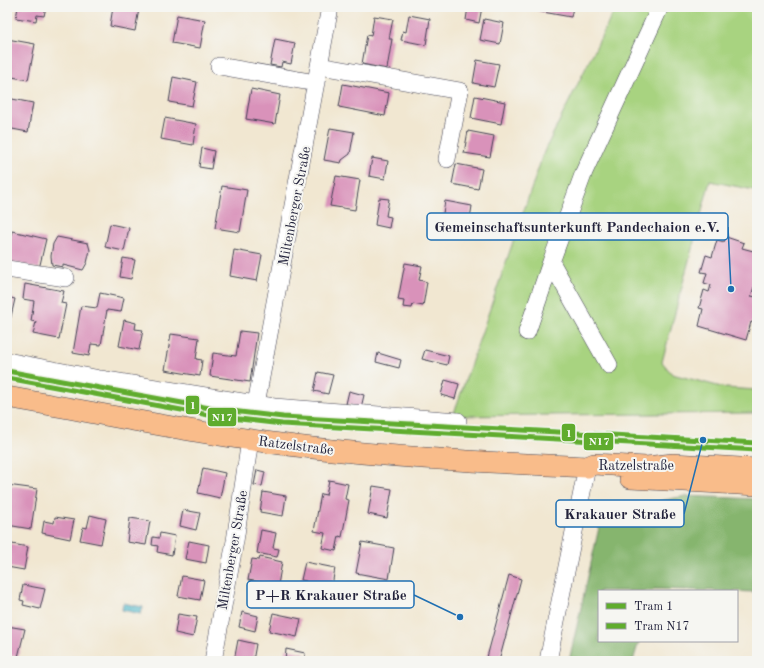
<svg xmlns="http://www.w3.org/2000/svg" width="764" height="668" viewBox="0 0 764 668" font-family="'Old Standard TT',serif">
<rect width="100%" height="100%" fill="#f6f6f2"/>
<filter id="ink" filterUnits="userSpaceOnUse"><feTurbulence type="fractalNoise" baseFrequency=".025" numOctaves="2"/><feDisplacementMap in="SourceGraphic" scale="8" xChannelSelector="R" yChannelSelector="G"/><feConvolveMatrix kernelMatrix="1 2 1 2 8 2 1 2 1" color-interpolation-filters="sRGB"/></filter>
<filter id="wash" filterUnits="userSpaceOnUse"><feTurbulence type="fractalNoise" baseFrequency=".012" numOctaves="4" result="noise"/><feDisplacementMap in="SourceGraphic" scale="16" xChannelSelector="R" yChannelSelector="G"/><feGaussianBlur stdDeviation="0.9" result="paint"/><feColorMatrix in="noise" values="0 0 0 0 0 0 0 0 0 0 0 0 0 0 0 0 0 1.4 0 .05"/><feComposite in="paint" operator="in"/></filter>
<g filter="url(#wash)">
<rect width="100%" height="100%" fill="#f1e7d1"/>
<path fill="#a8d380" stroke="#657a5e" d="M616,7H757V180L754,190L710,181L662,362L672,374L725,388L757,390V413L453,416L544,152Z"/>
<path fill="#86b56e" stroke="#546c54" d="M685,496L757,499V592L654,589L653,591H599V641H639L633,661H569L600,523L610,511Z"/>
<path fill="#49b4c6" stroke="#366b80" d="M123,603L143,607L141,614L122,610Z"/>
<g id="blocks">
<path fill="#d992ba" d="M18,7H46L44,16L37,15L36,21L16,18Z
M113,7L139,9L135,31L110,26Z
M468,7H482L479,23L466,20Z
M537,7H573L571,17L537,11Z
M177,15L205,20L200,48L172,43Z
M409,15L430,19L426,45L401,40L403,31L406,32Z
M374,16L393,19L389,39H392L387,69L362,64L367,35L371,36Z
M484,19L504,23L500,44L480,40Z
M7,39L35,44L28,80L7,76Z
M275,39L295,43L291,64L282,62L281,67L270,65Z
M477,60L499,64L494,87L473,83Z
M173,77L197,82L192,106L169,102Z
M343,84L389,93L385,116L339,107Z
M251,89L280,95L275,124L246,119Z
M475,96L505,102L501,124L471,118Z
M7,98L33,103L28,132L7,128Z
M165,118L196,124L193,145L161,139Z
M330,128L354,132L350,154L342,160L341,163L324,160Z
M468,131L494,136L490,157L464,153Z
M202,148L214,151L211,169L199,167Z
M372,158L388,161L385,179L369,176Z
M456,164L482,169L478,189L452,184Z
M336,176L360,180L355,210L330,206Z
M222,186L247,190L240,232L215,228Z
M379,198L389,199L386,216L391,217L389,228L375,225Z
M445,201L472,206L468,231L441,226Z
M110,224L129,228L124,251L105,247Z
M12,231L46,239L39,269L7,261V251Z
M57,237L88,243L90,250L87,263L83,270L63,265V267L52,265L51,256L53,244Z
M726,237L744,243L742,248L757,252V288L754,287L751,296L757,297V314L754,323L751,322L746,340L699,326L703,309L699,308L704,290L709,292L711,285L704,283L707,273L701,272L706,255L712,257L717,240L724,242Z
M234,250L262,255L257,281L230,276Z
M123,258L135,260L131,279L120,277Z
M405,263L422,266L419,280L427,282L423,306L413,304L412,308L403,307L404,301L398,300Z
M25,284L64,291L61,303L66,304L59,339L33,334L36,322L31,321L34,301L23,299Z
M100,293L124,298L121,312L107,310L101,345L91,344L89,356L73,353L81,306L97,308Z
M7,297L15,299L9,325H7Z
M124,320L136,323L135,329L143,330L139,350L119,346Z
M240,331L257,333L250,382L210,376L213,353L236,356Z
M171,334L199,338L196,359L202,360L200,376L165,370Z
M425,350L449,356L447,365L422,359Z
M378,353L401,360L399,368L376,362Z
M318,372L333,375L328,394L314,391Z
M445,380L459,384L455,399L441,395Z
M349,391L364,395L361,408L346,404Z
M203,468L225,473L220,498L198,493Z
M257,470L265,472L262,486L254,485Z
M329,480L348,484L345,499L349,500L342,537L339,536L336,551L322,548L325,533L314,531L321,494L326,495Z
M7,485L37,489L31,529L7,525Z
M373,486L392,489L387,518L368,514Z
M263,492L286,496L283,516L260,512Z
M183,510L200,513L196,530L180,526Z
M90,515L106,519L101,544L80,540L83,527L87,528Z
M55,517L74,520L70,539L42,533L44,521L54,523Z
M130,518L150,521L146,545L127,542Z
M261,530L276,533L273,548L279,549L277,557L257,553Z
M160,533L175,536L172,555L157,552L158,546L152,545L153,537L159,538Z
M189,541L209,545L206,563L185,559Z
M362,542L394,548L389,579L356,573Z
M7,543L28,547L24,570L7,567Z
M260,557L282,562L278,585L248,580L252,559L259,560Z
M305,562L335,568L331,592L305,587L306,581L301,580Z
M509,575L521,579L499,661H486Z
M182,576L204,580L200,600L178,596Z
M23,585L45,589L40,609L23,605L24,601L20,600Z
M242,612L258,616L255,631L239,627Z
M273,613L301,619L297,637L269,631Z
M178,614L197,617L193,637L175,633Z
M7,626L25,629L18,657L7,655Z
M238,640L256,644L253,661H234Z
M286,649L305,653L304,661H285Z"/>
</g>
</g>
<g filter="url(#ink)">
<use href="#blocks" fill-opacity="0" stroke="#414052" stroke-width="1"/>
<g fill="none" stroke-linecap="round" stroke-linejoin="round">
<g stroke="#414052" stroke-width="18">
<path id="minor" d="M219,66L316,83
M320,66L460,91L447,159
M7,269L66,278
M527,332L551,262
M7,361L100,379L274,407L458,421
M609,365L551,262L584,172L660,7
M256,404L330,7
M213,661L235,541L250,440
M548,661L587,467"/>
</g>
<g stroke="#414052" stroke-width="22">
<path id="major" d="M7,397C115,416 223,439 332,450C417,459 502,463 587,467L594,464L646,467L673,464L757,469
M630,478L757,485"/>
</g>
<use href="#minor" stroke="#fff" stroke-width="17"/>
<use href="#major" stroke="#f9bc8a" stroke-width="21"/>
<g stroke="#f6f6f2" stroke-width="8">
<path id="tram-1" d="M7,371L215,409L283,417L757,443"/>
</g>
<g stroke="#f6f6f2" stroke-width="8">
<path id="tram-2" d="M7,378L214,416L282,424L757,450"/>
</g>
<use href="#tram-1" stroke="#5fac2d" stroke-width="5"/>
<use href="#tram-2" stroke="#5fac2d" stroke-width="5"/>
</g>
</g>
<g text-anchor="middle" stroke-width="4" stroke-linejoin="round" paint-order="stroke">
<g font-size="14" fill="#22223b" stroke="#f6f6f2">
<text transform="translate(294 206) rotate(-79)" y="5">Miltenberger Straße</text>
<text transform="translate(296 445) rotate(7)" y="5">Ratzelstraße</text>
<text x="636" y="470">Ratzelstraße</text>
<text transform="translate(232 550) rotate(-80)" y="5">Miltenberger Straße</text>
</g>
</g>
<path fill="none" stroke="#1f6fb2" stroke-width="1.5" d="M731 289L728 227M703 440L684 514M460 617L414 595"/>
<g fill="#1f6fb2" stroke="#f6f6f2" stroke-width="1.5">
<circle cx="731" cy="289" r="4"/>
<circle cx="703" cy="440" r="4"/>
<circle cx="460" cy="617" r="4"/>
</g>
<g fill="#f6f6f2" stroke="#1f6fb2" stroke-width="1.5">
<rect x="427" y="213" width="301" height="27" rx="4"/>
<rect x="556" y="500" width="128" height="27" rx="4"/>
<rect x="247" y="581" width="167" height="27" rx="4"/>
</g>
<g font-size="15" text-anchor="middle" font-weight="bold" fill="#22223b">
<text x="577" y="232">Gemeinschaftsunterkunft Pandechaion e.V.</text>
<text x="620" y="519">Krakauer Straße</text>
<text x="331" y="600">P+R Krakauer Straße</text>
</g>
<g stroke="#f6f6f2" stroke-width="1.5">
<rect x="185" y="395" width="15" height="20" rx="4" fill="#5fac2d"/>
<rect x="207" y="407" width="30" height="20" rx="4" fill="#5fac2d"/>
<rect x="561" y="423" width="15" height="19" rx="4" fill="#5fac2d"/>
<rect x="583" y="432" width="31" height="19" rx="4" fill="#5fac2d"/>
</g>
<g font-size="11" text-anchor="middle" font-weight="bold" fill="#fff">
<text x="193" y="409">1</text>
<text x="222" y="421">N17</text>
<text x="569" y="437">1</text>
<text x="599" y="445">N17</text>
</g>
<rect width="764" height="668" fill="none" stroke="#f6f6f2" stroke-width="24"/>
<rect x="598" y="590" width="140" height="52" fill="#f6f6f2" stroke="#a1a1a9"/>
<rect x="606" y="603" width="20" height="6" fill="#5fac2d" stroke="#a1a1a9"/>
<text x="634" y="610" font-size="12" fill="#22223b">Tram 1</text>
<rect x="606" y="623" width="20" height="6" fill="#5fac2d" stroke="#a1a1a9"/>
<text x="634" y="630" font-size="12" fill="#22223b">Tram N17</text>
</svg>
